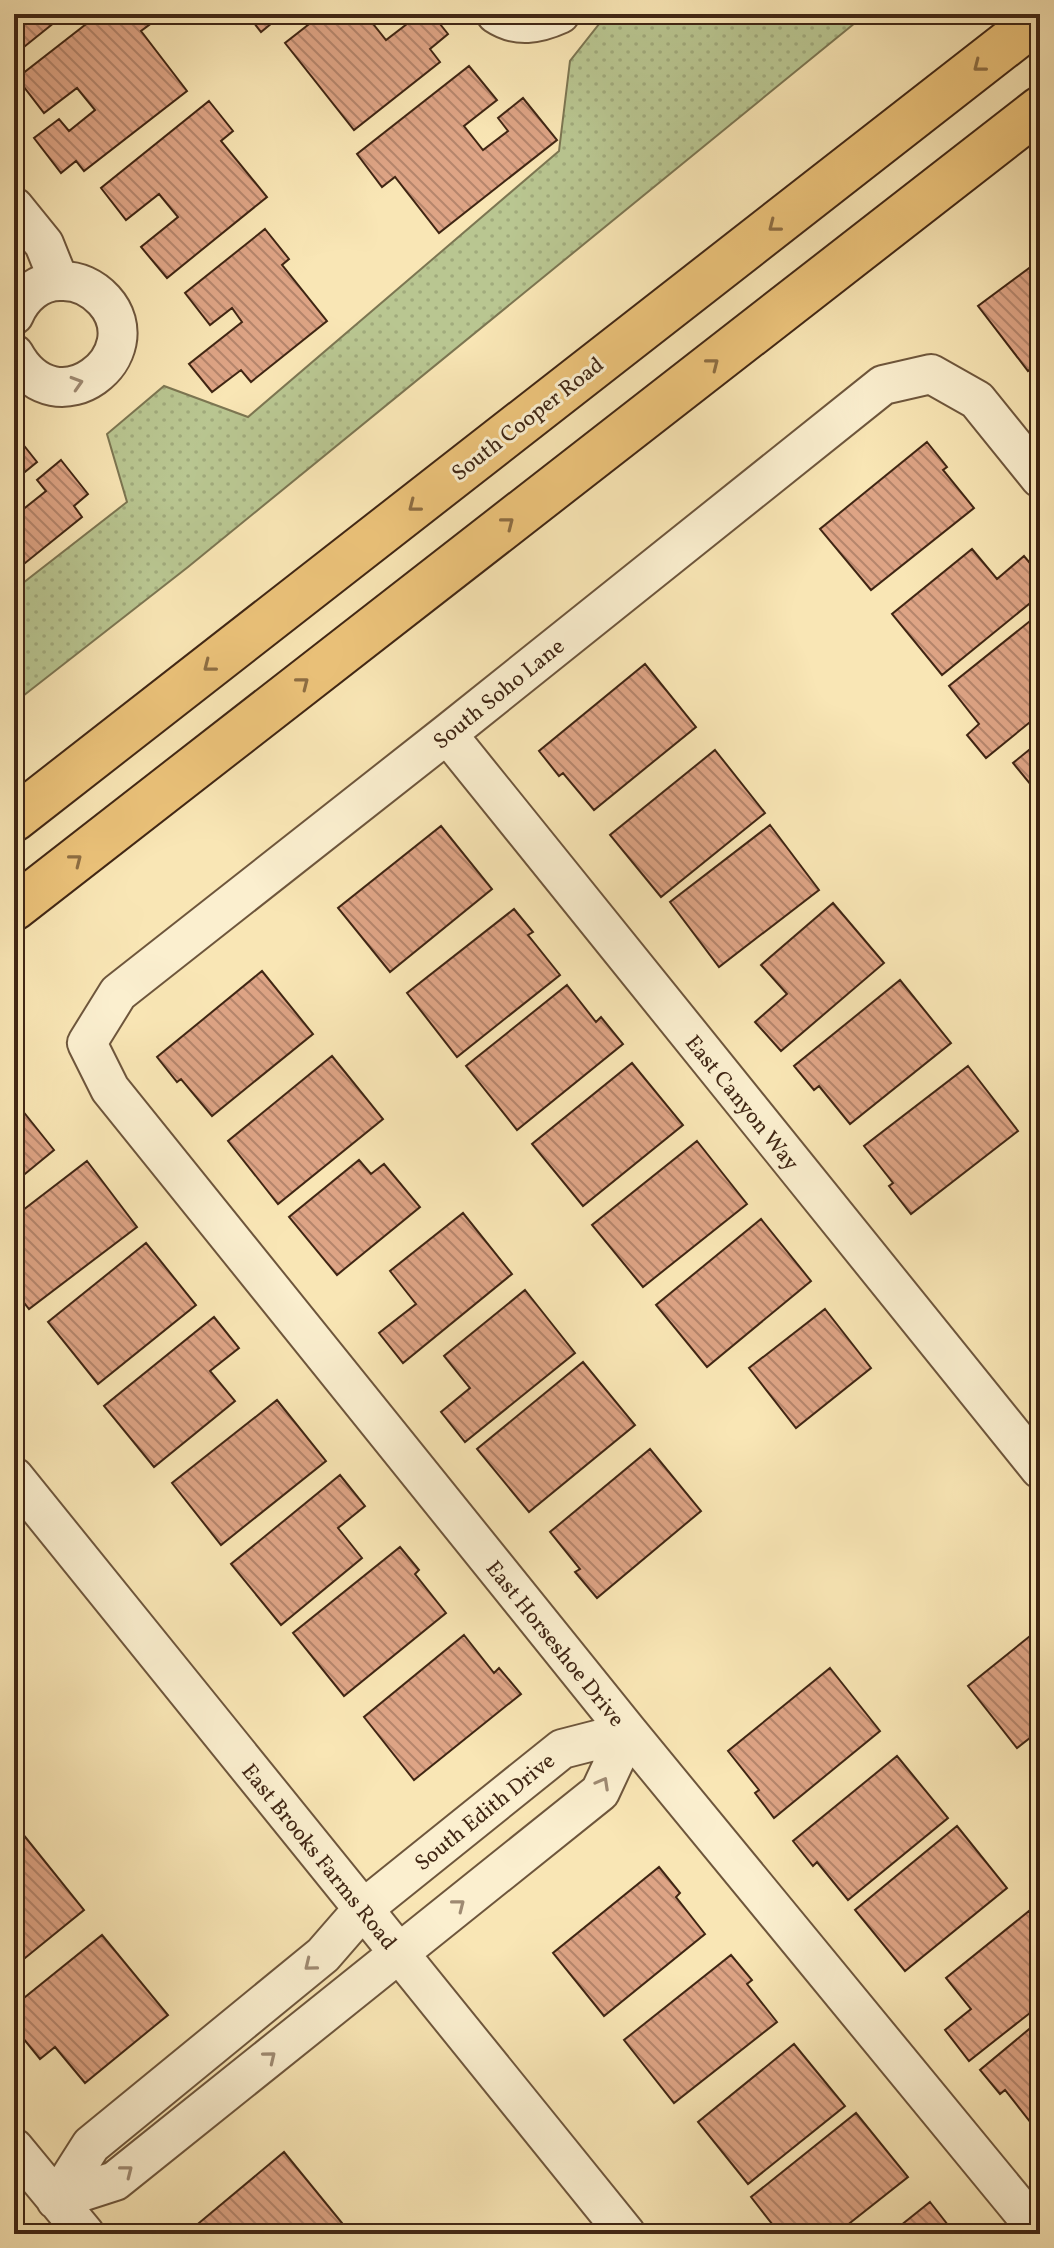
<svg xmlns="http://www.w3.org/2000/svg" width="1054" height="2248" viewBox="0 0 1054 2248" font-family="Vollkorn,serif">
<defs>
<pattern id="grass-dots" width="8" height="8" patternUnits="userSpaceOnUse" patternTransform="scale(2)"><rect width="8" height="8" fill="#b9c691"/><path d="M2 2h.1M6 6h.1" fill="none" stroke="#a0aa7c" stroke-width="1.8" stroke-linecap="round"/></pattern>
<pattern id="building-back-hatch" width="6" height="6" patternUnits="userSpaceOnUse" patternTransform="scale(2)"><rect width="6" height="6" fill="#dea485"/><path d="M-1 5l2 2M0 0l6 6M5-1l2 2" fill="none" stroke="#b5856c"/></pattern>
</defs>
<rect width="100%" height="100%" fill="#f9e6b5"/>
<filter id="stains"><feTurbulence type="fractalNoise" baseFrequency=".0025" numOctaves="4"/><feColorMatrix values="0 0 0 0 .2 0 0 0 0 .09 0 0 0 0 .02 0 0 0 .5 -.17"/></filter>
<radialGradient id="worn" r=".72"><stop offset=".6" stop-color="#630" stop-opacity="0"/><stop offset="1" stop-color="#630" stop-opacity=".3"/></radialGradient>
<path fill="url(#grass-dots)" stroke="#7c7652" stroke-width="2" d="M607,14H738L751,22L761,14H866L188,567L14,703V590L127,502L107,434L164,386L248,417L559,151L570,61Z"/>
<path fill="url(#building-back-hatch)" stroke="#402614" stroke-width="2" d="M14,14H65L14,55Z
M99,14H146L153,22L141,31L187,91L84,171L76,161L61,173L34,138L59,119L69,131L95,110L77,88L44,113L17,78Z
M247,14H283L261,32Z
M322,14H387L374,25L386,40L420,14H432L448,34L430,49L440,62L354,130L285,43Z
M469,66L497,100L464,126L483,150L508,131L498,118L523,98L557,140L439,233L395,177L382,187L357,154Z
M209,101L233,131L221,141L267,197L167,278L141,247L178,217L159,194L126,220L101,188Z
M265,229L289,259L282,265L327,321L251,382L241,370L212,392L189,364L242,322L232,308L210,325L185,293Z
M1040,260V362L1028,371L978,306Z
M14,433L37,462L14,481Z
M927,442L947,467L943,470L974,508L871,590L820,529Z
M61,460L88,494L74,506L82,517L14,572V502L21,511L46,491L37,480Z
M972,549L997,579L1024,556L1040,575V595L942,675L892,614Z
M1040,613V714L986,758L967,735L979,724L949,686Z
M645,664L696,727L594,810L563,773L559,776L539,751Z
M1040,741V796L1013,763Z
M715,750L765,813L661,897L610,835Z
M770,825L819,890L719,967L670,902Z
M441,826L492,889L390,972L338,908Z
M833,903L884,963L781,1051L755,1022L787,994L761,965Z
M514,909L533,932L528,935L560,975L457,1057L407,993Z
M262,971L313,1034L212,1116L181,1079L177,1082L157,1057Z
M900,980L951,1043L850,1124L819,1086L814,1090L794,1066Z
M567,985L596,1022L601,1017L623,1044L517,1130L466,1066Z
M332,1056L383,1119L278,1204L228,1141Z
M632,1063L683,1125L583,1206L532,1144Z
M968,1066L1018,1131L911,1214L889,1186L893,1183L864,1146Z
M14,1100L54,1150L14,1183Z
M697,1141L747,1204L643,1287L592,1225Z
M359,1160L371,1174L384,1164L420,1207L337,1275L289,1217Z
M87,1161L137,1227L29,1309L14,1290V1217Z
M463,1213L512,1274L403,1363L379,1333L416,1304L390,1271Z
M761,1219L811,1281L707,1367L656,1305Z
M146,1243L196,1305L98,1384L48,1322Z
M525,1290L575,1353L465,1442L441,1412L470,1388L444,1356Z
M825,1309L871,1368L796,1428L749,1368Z
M214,1317L239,1348L210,1371L235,1401L154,1467L104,1406Z
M583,1362L635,1425L529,1512L477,1449Z
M277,1400L326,1461L221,1545L172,1483Z
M650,1449L701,1511L597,1598L575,1572L580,1569L550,1532Z
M340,1475L365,1506L338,1528L362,1558L281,1625L231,1564Z
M400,1547L419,1570L415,1574L446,1613L344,1696L293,1633Z
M1040,1628V1730L1017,1748L968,1686Z
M464,1635L494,1673L499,1668L521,1694L414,1780L364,1717Z
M830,1668L880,1731L774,1818L755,1793L759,1790L728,1751Z
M897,1756L948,1818L848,1900L817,1862L813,1866L793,1841Z
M957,1826L1007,1888L905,1971L855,1910Z
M18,1828L84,1910L14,1967V1831Z
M659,1867L680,1893L676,1897L705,1934L604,2016L553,1953Z
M1029,1911L1040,1925V2005L969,2061L945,2030L971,2009L946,1978Z
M102,1935L168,2015L85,2083L55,2047L40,2059L14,2027V2006Z
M731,1955L752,1980L747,1984L777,2022L674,2103L624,2040Z
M1040,2020V2124L1035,2128L1005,2090L1000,2094L980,2070Z
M794,2044L845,2106L748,2184L698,2122Z
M856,2113L908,2177L836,2234H780L751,2197Z
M284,2152L351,2234H188L187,2233Z
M930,2202L955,2234H890Z"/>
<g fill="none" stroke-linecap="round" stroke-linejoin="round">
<g stroke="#6e563c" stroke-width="42">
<path id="minor" d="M496,14C517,28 538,24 560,14
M14,207L44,244L59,281
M14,315C22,296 39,281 60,281C77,280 93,288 104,300C153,354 57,432 14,354
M1040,478L977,400L931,374L883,385L447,734L118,993L87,1043L110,1089L628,1732L1040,2233
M447,734L1040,1469
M14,1477L626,2234
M14,2148L85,2234
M56,2200L115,2181L600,1792L628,1732
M56,2200L91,2145L323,1955L363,1909L562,1749L628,1732"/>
</g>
<g stroke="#402614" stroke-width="48">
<path id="major" d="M14,819L1040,18
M14,908L1040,109"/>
</g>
<use href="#minor" stroke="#fbefcf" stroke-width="38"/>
<use href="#major" stroke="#ecc37a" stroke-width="44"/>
</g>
<defs><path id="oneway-chevron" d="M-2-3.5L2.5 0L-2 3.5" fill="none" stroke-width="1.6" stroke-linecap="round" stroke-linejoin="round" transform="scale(2)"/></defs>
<g stroke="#8d6d42">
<use href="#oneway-chevron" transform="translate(979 66) rotate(142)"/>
<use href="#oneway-chevron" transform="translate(774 226) rotate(142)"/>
<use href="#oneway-chevron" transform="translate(713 364) rotate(-38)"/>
<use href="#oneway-chevron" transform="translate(414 506) rotate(142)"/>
<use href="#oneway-chevron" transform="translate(508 523) rotate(-38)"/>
<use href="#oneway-chevron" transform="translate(209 666) rotate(142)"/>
<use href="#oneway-chevron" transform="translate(303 683) rotate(-38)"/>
<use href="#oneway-chevron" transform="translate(76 860) rotate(-38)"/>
</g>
<g stroke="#9e8a72">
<use href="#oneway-chevron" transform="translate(77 383) rotate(-17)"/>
<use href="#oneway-chevron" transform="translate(603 1783) rotate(-61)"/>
<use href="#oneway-chevron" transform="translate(459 1905) rotate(-38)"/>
<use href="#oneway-chevron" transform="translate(310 1965) rotate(141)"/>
<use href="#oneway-chevron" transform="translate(270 2057) rotate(-39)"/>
<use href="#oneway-chevron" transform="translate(127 2171) rotate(-38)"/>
</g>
<g text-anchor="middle" stroke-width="6" stroke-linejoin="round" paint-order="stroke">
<g font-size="22" fill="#402614" stroke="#fbefcf">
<text transform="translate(527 418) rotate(-38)" y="8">South Cooper Road</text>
<text transform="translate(498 693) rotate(-39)" y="8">South Soho Lane</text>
<text transform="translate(743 1102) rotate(51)" y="8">East Canyon Way</text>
<text transform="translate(556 1643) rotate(51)" y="8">East Horseshoe Drive</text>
<text transform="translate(484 1811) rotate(-39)" y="8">South Edith Drive</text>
<text transform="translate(320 1856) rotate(51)" y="8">East Brooks Farms Road</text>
</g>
</g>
<rect width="1054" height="2248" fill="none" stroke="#f9e6b5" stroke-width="48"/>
<rect x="16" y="16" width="1022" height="2216" fill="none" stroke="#402614" stroke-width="4"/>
<rect x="24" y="24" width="1006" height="2200" fill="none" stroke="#402614" stroke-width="2"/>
<rect width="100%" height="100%" filter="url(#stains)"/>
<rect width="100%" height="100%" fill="url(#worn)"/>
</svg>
